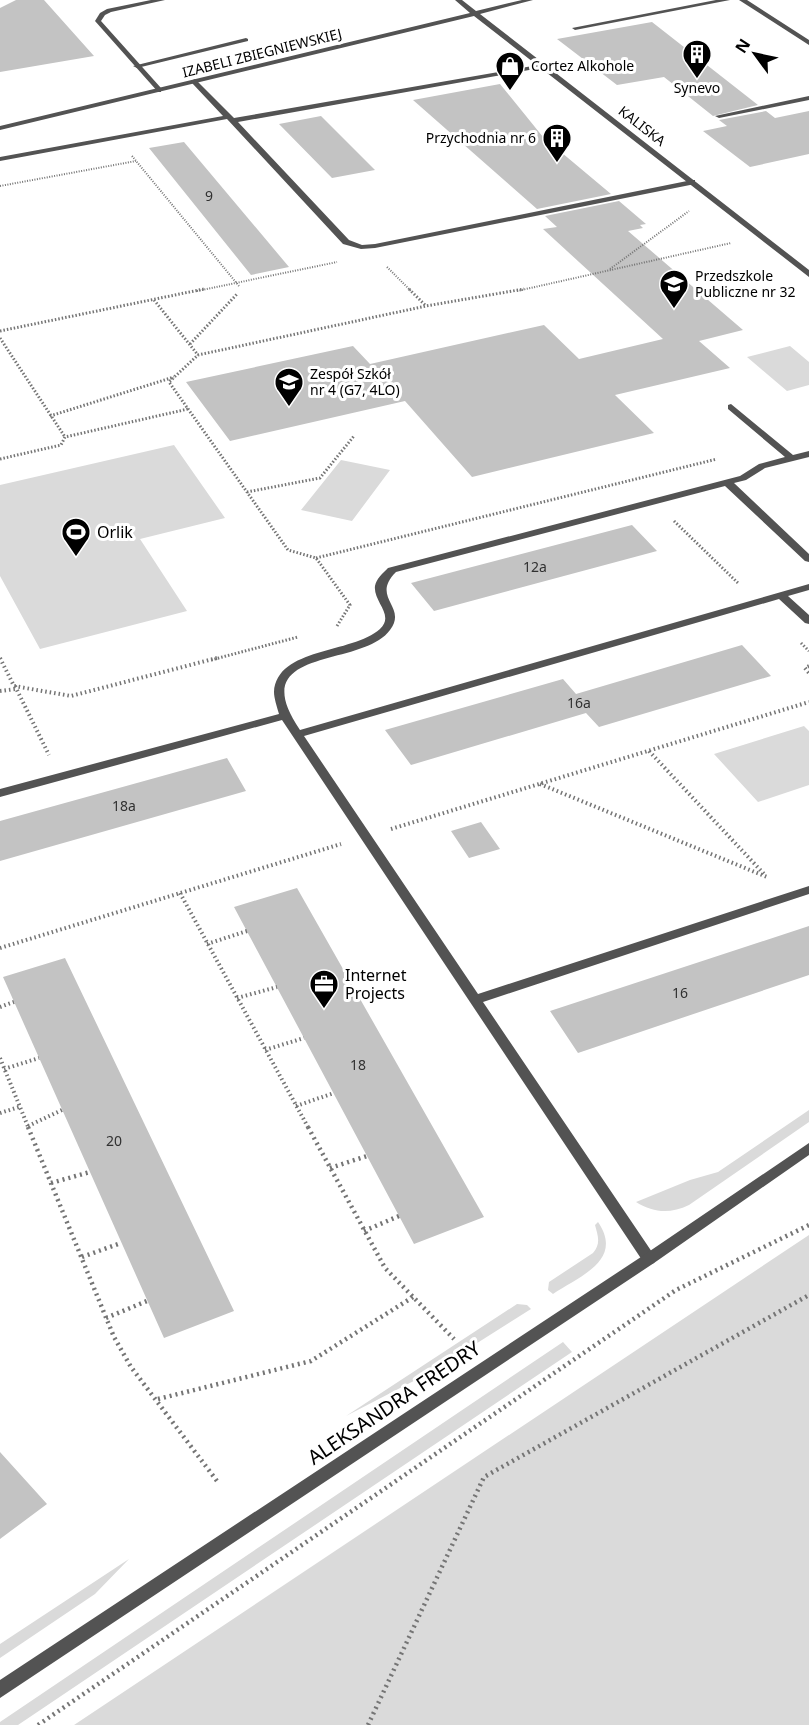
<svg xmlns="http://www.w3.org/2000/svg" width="809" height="1725" viewBox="0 0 809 1725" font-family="'Noto Sans',sans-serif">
<rect width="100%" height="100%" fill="#fff"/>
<path fill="#dadada" d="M790,346L809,362V385L787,391L747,357Z
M174,445L225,518L140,539L187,611L40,649L0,576V485Z
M341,460L390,470L352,521L301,510Z
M804,726L809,731V785L758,802L714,754Z
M809,1110V1122L689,1205C670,1214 654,1213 636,1202L690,1180L718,1172Z
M598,1222C624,1260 580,1276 553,1294L548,1290L549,1282L593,1253C601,1244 598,1236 595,1225Z
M809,1235V1725H74Z
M517,1304L527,1305L531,1309L433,1371L346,1416Z
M563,1342L572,1352L18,1725H0V1722Z
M129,1559L95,1594L0,1658V1644Z"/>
<path fill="#c3c3c3" d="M16,0H44L94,56L0,72V8Z
M652,22L758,105L713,116L664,77L617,85L557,39Z
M500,84L543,137L611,194L537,209L413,100Z
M766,111L775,118L809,111V154L750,167L703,131L727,126L719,120Z
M321,116L375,170L332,178L279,124Z
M184,142L289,267L251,275L149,148Z
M619,201L646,224L640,225L643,228L628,231L743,330L699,341L730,368L615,395L654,433L472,477L405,401L230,441L186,382L353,346L370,364L544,325L579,359L663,339L543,229L557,227L545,216Z
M632,525L657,551L434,611L411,583Z
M742,645L771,676L599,727L586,713L411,765L385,730L563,679L576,694Z
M227,758L246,791L0,861V821Z
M481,822L500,849L469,858L451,831Z
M297,888L484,1217L414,1244L234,907Z
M809,926V975L578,1053L550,1011Z
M65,958L234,1311L164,1338L3,977Z
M0,1452L47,1504L0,1539Z"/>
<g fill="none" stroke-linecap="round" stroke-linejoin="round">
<path stroke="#757575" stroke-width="2" stroke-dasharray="1 1.5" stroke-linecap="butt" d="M132,156L239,286
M0,186L136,161
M387,267L411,291
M610,269L689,211
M197,291L337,262
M517,291L731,243"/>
<path stroke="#757575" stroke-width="3" stroke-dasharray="1.5 2" stroke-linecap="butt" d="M409,289L426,306
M154,300L198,355
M0,331L204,289
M0,338L65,437
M190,344L238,293
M50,416L174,377
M0,459L61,445L65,437L188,409
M247,492L320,478L354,436
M674,521L739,584
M316,558L717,459
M337,626L350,605L316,558L288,550L169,382L198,355L426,306L524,289
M801,643L809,651
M211,660L298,637"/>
<path stroke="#757575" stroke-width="4" stroke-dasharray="1.5 3" stroke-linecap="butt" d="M0,658L14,686L71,696L217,658
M809,666L805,668L809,673
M15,686L49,755
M0,691L16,689
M649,751L765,875
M540,784L767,877
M391,829L809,702
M180,893L309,1129
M207,944L247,931
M0,948L341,844
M237,998L277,987
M0,1007L14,1002
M265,1050L304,1038
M0,1058L29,1129
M4,1069L39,1058
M296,1106L334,1093
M0,1113L19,1107
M28,1126L62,1110"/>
<path stroke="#757575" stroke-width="4.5" stroke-dasharray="2 4" stroke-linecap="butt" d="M28,1127L114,1337L131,1367L217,1481
M308,1127L385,1268L454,1339
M330,1168L367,1156
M51,1183L90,1172
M364,1231L399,1216
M82,1257L121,1243
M106,1318L147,1301
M158,1399L311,1361L413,1297
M38,1725L676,1290L809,1225
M368,1725L484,1477L809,1295"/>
<path fill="#535353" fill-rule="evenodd" d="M246,38L248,39V41L137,68L133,66Z
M544,64L548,66L546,67L238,122L349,240L362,245L375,244L692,180H695V184L375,248L361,249L343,244L227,119L0,161V157L223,116L192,83L191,81L195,79L234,118Z
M731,404L793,455L809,451V457L765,468L746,480L734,483L809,554V562L805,561L725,486L396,572C370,598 408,606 390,630C362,669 242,645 300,730L809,584V590L788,596L809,615V624L805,623L779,599L304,736L478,994L809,886V894L483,1002L654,1255L656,1259L654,1263L649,1265L644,1263L282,720L0,797V789L279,714C277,707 274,698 274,692C277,647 352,654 380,629C395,615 373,602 375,586C376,579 383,573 388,568L740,476L759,464L785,457L728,409V405Z"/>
<path fill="#535353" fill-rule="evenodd" d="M151,0H165L111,12L105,15L101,21L161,88V92H158L95,21L100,13L107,9Z
M716,0H730L575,30L572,28Z
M739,0H747L809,40V45Z
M809,96V100L719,118L715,116Z"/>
<path fill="#535353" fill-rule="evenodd" d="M455,0H462L476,11L522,0H533L480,14L809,270V277L474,16L0,130V126L470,13Z
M809,1143V1155L654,1263L0,1698V1680L644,1255Z"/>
</g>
<defs>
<g id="building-pin" transform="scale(1.5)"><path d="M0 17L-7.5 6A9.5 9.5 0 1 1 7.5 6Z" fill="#000" stroke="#fff"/><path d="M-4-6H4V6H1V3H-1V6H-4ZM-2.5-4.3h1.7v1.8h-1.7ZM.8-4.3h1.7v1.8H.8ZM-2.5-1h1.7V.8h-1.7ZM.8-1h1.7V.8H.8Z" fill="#fff"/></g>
<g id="shop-pin" transform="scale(1.5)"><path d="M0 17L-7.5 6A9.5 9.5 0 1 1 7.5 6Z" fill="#000" stroke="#fff"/><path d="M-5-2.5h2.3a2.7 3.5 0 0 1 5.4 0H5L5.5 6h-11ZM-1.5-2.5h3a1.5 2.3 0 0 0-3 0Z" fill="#fff"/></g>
<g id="school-pin" transform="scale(1.5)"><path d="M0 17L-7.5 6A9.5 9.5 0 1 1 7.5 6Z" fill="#000" stroke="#fff"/><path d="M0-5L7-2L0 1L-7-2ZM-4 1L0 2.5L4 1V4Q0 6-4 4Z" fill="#fff"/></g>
<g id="stadium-pin" transform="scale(1.5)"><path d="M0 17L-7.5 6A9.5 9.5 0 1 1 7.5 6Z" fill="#000" stroke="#fff"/><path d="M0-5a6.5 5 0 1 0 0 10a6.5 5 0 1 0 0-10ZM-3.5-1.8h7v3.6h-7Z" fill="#fff"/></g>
<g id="office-pin" transform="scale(1.5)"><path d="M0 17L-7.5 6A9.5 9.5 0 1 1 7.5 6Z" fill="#000" stroke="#fff"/><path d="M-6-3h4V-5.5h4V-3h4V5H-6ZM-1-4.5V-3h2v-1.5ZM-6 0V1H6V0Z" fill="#fff"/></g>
</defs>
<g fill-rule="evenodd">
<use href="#building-pin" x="697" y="54"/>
<use href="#shop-pin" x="510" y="66"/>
<use href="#building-pin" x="557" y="138"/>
<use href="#school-pin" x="674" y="284"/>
<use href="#school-pin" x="289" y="382"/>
<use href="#stadium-pin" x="76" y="532"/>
<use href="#office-pin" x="324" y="984"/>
</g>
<g text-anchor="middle" stroke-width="6" stroke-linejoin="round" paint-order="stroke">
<g font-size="14" fill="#000" stroke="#fff">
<text transform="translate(262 53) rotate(-14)" y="5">IZABELI ZBIEGNIEWSKIEJ</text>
<text transform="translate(642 126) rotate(38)" y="5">KALISKA</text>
</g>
<g font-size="14" fill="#000" stroke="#fff" text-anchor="start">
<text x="531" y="71">Cortez Alkohole</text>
<text x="697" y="93" text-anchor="middle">Synevo</text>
<text x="536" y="143" text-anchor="end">Przychodnia nr 6</text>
<text x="695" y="281">Przedszkole<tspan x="695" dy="16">Publiczne nr 32</tspan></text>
<text x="310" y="379">Zespół Szkół<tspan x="310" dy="16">nr 4 (G7, 4LO)</tspan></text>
</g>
<g font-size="14" fill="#313131">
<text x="209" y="201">9</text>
<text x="535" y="572">12a</text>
<text x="579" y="708">16a</text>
<text x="124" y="811">18a</text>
<text x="680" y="998">16</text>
<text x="358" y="1070">18</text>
<text x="114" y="1146">20</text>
</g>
<g font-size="16" fill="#000" stroke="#fff" text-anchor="start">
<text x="97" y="538">Orlik</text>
<text x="345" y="981">Internet<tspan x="345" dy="18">Projects</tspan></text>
</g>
<g font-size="20" fill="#000" stroke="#fff">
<text transform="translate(394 1403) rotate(-34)" y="7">ALEKSANDRA FREDRY</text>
</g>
</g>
<g transform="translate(755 54) rotate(303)" stroke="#ffffff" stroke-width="4.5" paint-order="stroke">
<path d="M0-4.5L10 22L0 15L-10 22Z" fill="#000000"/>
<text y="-9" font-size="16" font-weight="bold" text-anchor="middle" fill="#000000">N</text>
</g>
</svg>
